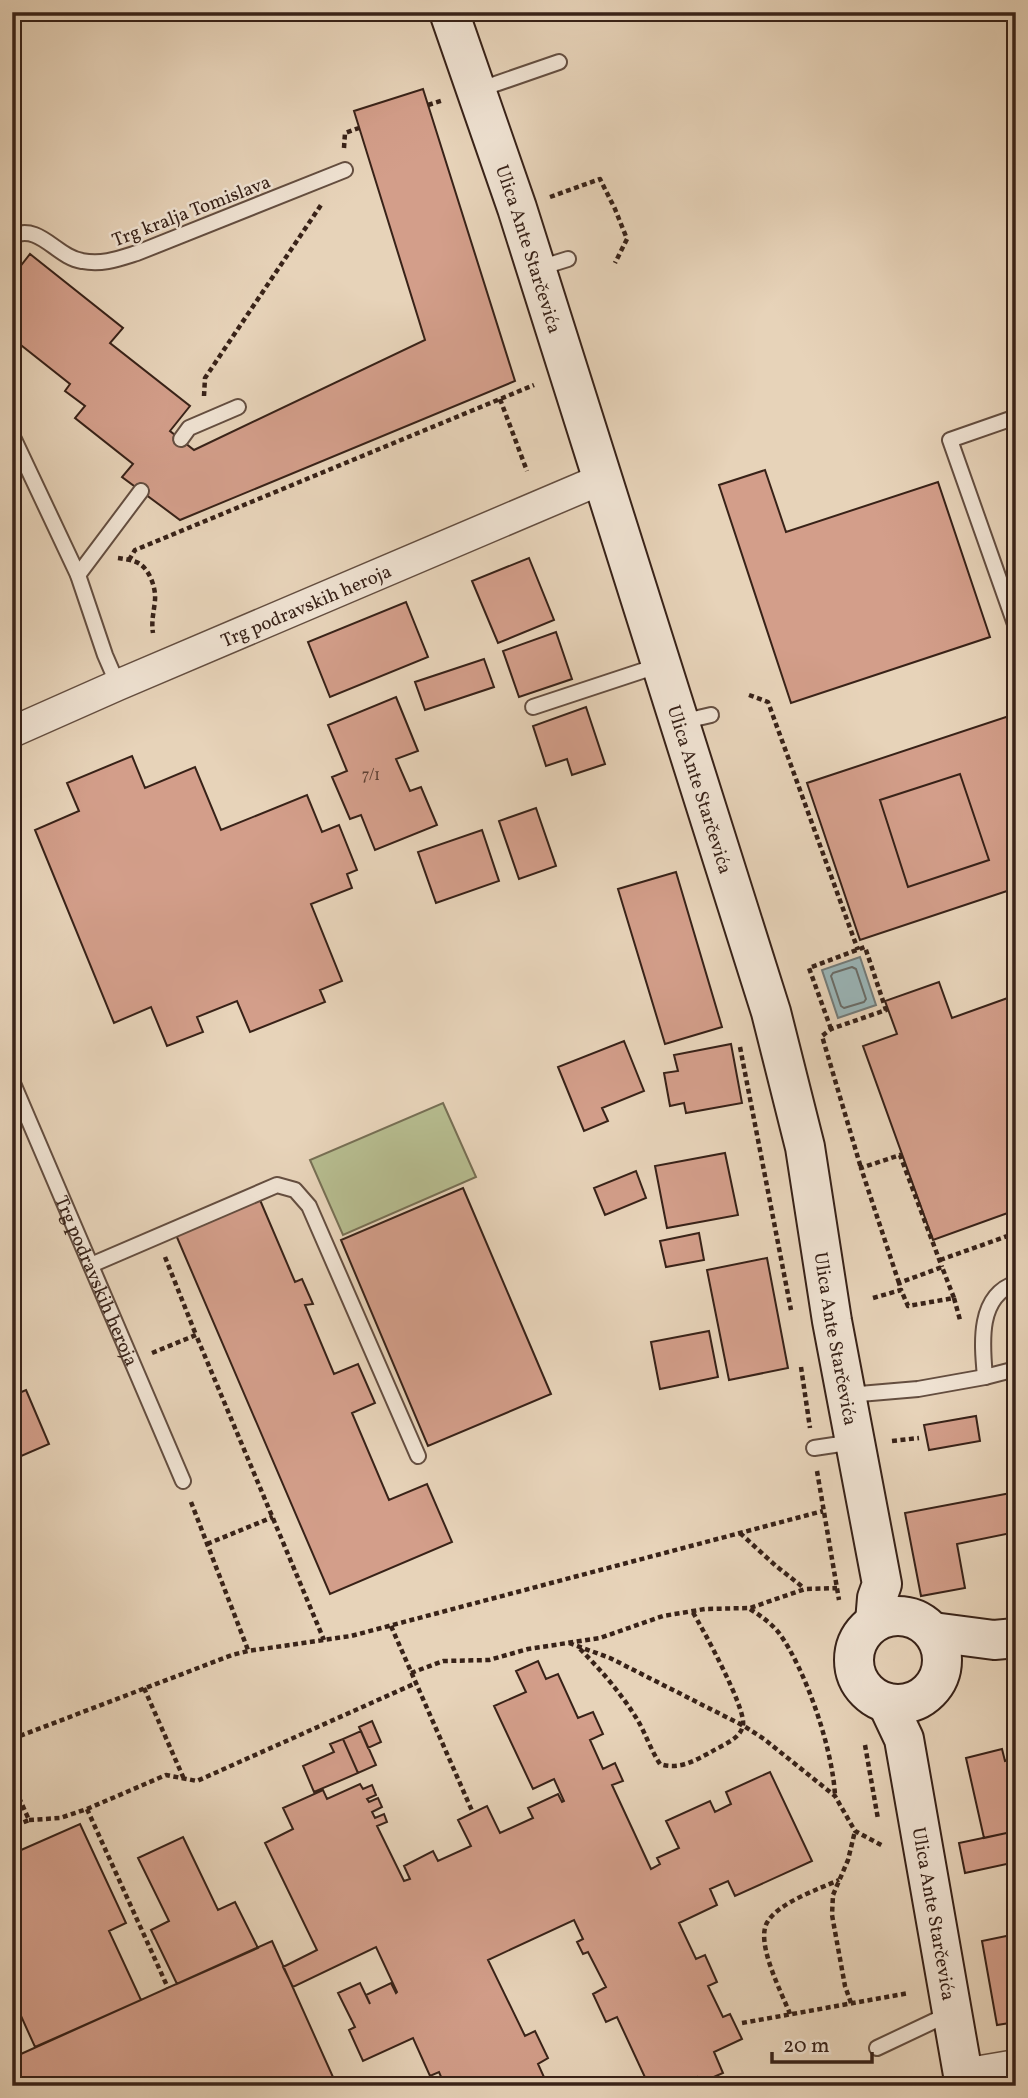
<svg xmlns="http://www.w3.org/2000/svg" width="1028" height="2098" viewBox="0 0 1028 2098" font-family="Vollkorn,serif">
<rect width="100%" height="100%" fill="#e7d3b9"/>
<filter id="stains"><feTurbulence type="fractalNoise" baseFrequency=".00286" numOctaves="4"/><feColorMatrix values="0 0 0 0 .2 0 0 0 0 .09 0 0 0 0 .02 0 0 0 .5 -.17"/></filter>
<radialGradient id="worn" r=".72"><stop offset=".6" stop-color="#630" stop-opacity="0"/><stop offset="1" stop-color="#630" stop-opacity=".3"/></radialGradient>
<path fill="#b6bc8f" stroke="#776f54" stroke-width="2" d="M443,1103L476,1177L343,1235L310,1160Z"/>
<path fill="#9ab6b9" stroke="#737b79" stroke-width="2" d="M860,957L876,1005L838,1018L822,970Z"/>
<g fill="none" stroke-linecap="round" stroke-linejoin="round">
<path stroke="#696c68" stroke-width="2" d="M852,967L856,969L866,999L864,1002L844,1008L841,1006L831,976L833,973Z"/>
</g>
<path fill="#d39e8a" stroke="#382218" stroke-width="2" fill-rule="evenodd" d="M423,89L515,381L180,520L122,477L133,464L75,418L85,406L65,391L70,384L12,338V277L30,254L123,328L110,343L190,406L170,431L194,450L425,340L354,111Z
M765,470L786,532L938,482L990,637L791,703L719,485Z
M529,558L554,620L498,643L472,581Z
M406,602L428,657L330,697L308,642Z
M556,632L572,679L519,697L503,651Z
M484,659L494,687L425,710L415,682Z
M396,697L418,751L396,759L410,791L421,787L437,825L375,850L361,815L350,819L332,777L347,771L328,725Z
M586,707L605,764L572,775L567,759L546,766L533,726Z
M1009,716L1016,735V888L860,940L807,783ZM960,774L989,860L908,887L880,800Z
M132,756L145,788L195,767L221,830L307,795L322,832L339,825L357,870L347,874L352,888L311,904L342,981L320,990L325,1002L250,1032L237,1001L197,1017L203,1032L167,1046L151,1007L114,1023L35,830L79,811L67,783Z
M960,774L989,860L908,887L880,800Z
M536,808L556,866L519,879L499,821Z
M482,830L499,881L436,903L418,852Z
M676,872L722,1027L665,1044L618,889Z
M939,982L952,1018L1016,995V1210L933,1240L863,1046L897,1034L885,1001Z
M624,1041L644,1091L602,1108L608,1121L584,1131L558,1067Z
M731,1044L742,1103L686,1113L684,1103L670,1106L664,1073L678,1071L674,1055Z
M725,1153L738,1215L667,1228L655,1166Z
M636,1171L646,1198L605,1215L594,1188Z
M463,1188L551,1394L428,1446L341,1240Z
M260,1200L295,1282L302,1279L313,1304L305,1305L334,1374L358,1364L375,1403L352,1413L389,1500L427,1484L452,1542L330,1594L176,1235Z
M699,1233L704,1260L666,1267L660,1241Z
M767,1258L788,1368L729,1380L707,1270Z
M709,1331L718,1377L660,1389L651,1342Z
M26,1390L49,1444L12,1460V1396Z
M976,1416L980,1441L929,1450L924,1425Z
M1016,1492V1532L957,1544L965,1588L921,1596L905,1513Z
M538,1661L546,1679L558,1674L578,1718L593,1712L603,1734L590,1740L603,1769L615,1763L623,1781L612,1785L651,1869L660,1864L657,1858L679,1848L666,1821L710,1801L715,1812L731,1804L726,1792L770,1772L812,1861L735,1896L728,1881L710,1889L717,1905L679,1923L696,1959L705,1955L717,1982L708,1986L723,2017L730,2014L742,2039L714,2052L723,2073L700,2083L697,2077L677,2086H649L617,2017L606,2022L593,1994L606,1987L588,1952L583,1954L577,1942L583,1939L574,1920L488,1960L525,2036L535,2031L548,2058L538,2064L548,2086H445L439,2072L430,2076L413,2038L363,2061L349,2030L355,2027L338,1993L360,1983L370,2004L366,1995L391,1983L396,1993L397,1992L376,1947L293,1987L283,1967L317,1950L265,1843L293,1829L283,1808L323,1790L327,1799L360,1784L363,1789L372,1785L376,1795L367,1799L369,1802L378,1798L382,1807L372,1812L375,1818L384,1814L387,1822L377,1826L404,1881L410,1879L404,1866L433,1851L438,1861L471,1846L458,1820L487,1806L500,1833L533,1818L528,1808L558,1794L562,1802L564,1801L554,1779L533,1789L494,1706L526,1692L516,1671Z
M372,1721L381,1742L368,1748L359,1727Z
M361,1731L376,1765L358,1773L343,1739Z
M343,1739L358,1773L314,1792L303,1766L334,1752L330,1744Z
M1002,1749L1005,1761L1016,1758V1831L984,1838L966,1758Z
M80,1824L126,1923L109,1931L141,2000L35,2047L12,1996V1854Z
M1016,1831V1862L965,1873L959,1843Z
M183,1837L218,1910L235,1902L258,1948L177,1984L151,1930L169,1921L138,1858Z
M1016,1934V2022L997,2025L982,1941Z
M272,1941L337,2086H12V2058Z"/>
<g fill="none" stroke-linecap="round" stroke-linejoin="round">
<g stroke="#644e40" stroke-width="18">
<g id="lane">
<path d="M478,90L559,62"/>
<path d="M12,236C40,223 56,257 82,261C102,265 118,259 137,253L345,170"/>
<path d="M536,269L568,259"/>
<path d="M1016,417L950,440L1016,627"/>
<path d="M12,435L78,575L105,655L118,685"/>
<path d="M181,439L189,428L238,407"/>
<path d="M78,575L141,491"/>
<path d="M533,707L660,665"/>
<path d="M681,722L711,715"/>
<path id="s1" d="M12,1081L183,1481"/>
<path d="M91,1265L277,1185L295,1190L309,1206L418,1456"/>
<path d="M1016,1283C977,1296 982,1344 985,1377L1016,1369"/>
<path d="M848,1395L918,1389L985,1377"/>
<path d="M814,1448L854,1442"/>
<path d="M877,2048L951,2013"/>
</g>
</g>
<g stroke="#644e40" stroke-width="33">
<g id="street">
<path id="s2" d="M12,732L118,685L602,479"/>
<path d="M963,2074L1016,2065"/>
</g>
</g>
<g stroke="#382218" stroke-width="42">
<g id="secondary">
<path id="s3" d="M449,12L517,208L771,1012L805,1147L832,1321L882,1584L877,1598L875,1622"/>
<circle cx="898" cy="1660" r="44"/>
<path d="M933,1632L994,1640L1016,1638"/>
<path id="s4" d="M887,1703L904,1739L965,2086"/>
</g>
</g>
<path stroke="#382218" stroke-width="4.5" stroke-dasharray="5 3.5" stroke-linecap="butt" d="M428,105L444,100
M344,148L345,133L359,128
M550,197L600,179L615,209L627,239L615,263
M204,396L205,378L321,205
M500,399L527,471
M118,558C125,559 134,560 140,564C150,571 156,588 155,600C154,612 151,621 153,633
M129,560L135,550L534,385
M749,695L768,702L858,950
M831,1029L809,968L865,947L886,1010L831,1029L822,1036L861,1168
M740,1047L791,1310
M165,1257L196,1335
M940,1260L1016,1233
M899,1283L861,1168L900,1155L942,1267
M873,1298L901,1290L908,1306L954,1298L942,1267L899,1283L901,1290
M954,1298L960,1320
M152,1353L196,1335L324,1640
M801,1367L810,1428
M892,1441L919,1438
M817,1471L839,1600
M191,1502L248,1650
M740,1533L776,1566L804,1588
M207,1544L273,1517
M750,1609C761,1616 771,1623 779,1633C806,1670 833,1750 835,1796
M391,1626L473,1813
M569,1643L610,1658L744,1726L764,1739L835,1796L855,1831L883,1846
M846,1643C843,1660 846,1673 853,1689
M580,1649C600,1669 620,1692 635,1716C645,1731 650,1749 660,1764C679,1770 694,1761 711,1752C722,1745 741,1739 743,1725C746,1708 703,1629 692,1611
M411,1673L443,1661L489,1660L528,1649L600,1638L663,1616L705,1609L750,1608L805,1589L837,1588
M144,1688L184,1779
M12,1739L232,1655L248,1651L351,1636L823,1511
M865,1745L878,1819
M12,1782L29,1820L12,1827
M87,1809L166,1775L197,1781L416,1683
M29,1820L60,1818L87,1809L168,1988
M851,2003L845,1986L832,1915L833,1895L848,1860L855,1831
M790,2014C782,1993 754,1941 768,1921C780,1902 819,1889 839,1880
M742,2023L909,1993"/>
<use href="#lane" stroke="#efe2d2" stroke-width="14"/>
<use href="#street" stroke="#efe2d2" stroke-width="30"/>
<use href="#secondary" stroke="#efe2d2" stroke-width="38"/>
</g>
<g text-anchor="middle" stroke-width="5" stroke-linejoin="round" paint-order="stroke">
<g font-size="16" fill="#5f4134">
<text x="371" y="780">7/1</text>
</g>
<g font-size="19" fill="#382218" stroke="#efe2d2">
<text transform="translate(191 210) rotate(-21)" y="7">Trg kralja Tomislava</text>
<text dy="7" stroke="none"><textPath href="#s3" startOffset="250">Ulica Ante Starčevića</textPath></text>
<text dy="7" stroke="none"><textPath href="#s2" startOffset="320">Trg podravskih heroja</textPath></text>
<text dy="7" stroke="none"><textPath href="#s3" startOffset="817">Ulica Ante Starčevića</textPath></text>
<text dy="7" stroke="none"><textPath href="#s1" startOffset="217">Trg podravskih heroja</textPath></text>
<text dy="7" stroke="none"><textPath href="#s3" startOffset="1384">Ulica Ante Starčevića</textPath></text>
<text dy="7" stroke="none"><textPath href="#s4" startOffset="217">Ulica Ante Starčevića</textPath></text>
</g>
</g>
<rect width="1028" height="2098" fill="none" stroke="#e7d3b9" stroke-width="42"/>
<rect x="14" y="14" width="1000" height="2070" fill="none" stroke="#382218" stroke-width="3.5"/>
<rect x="21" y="21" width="986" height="2056" fill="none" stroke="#382218" stroke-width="2"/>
<path d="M772 2052v10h100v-10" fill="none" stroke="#382218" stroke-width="3.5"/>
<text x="783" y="2052" font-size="21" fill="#382218" stroke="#efe2d2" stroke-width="5" paint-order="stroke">20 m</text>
<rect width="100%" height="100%" filter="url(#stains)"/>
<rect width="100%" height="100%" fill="url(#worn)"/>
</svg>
